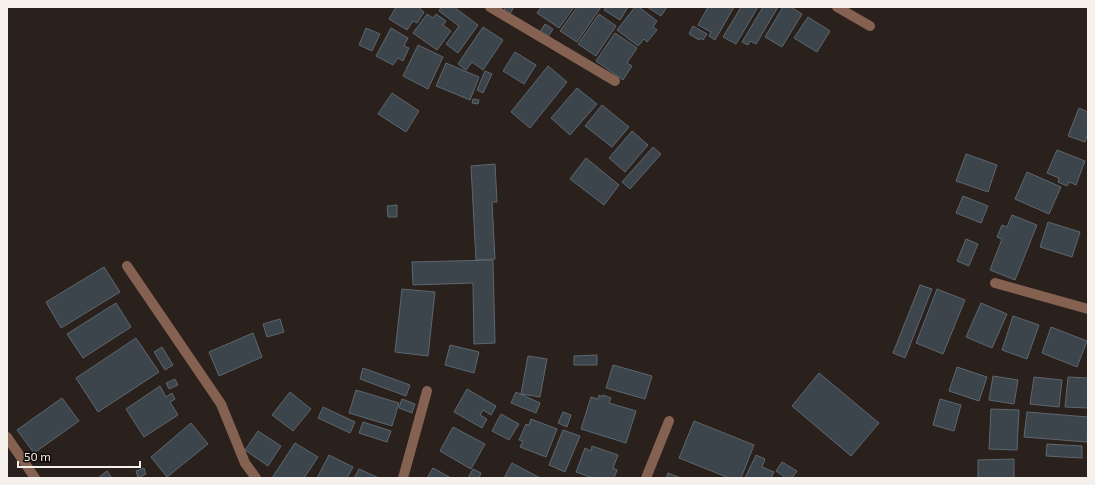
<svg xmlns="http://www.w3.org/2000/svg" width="1095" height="485" viewBox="0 0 1095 485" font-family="'Exo 2',sans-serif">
<rect width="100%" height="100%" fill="#2a211c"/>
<path fill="#3c454b" stroke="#5d676e" d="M396,7H421L420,9L424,12L417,23L413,21L407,30L389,19Z
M441,7H454L478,25L458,53L446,44L459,26L439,11Z
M506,7H514L509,15L503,12Z
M541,7H574L559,28L537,13Z
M577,7H601L577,42L560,31Z
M606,7H628L620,20L604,10Z
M635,7H639L657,21L653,27L657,30L647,42L644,39L638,46L617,30Z
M647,7H667L661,16Z
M708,7H734L715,40L709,36L711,32L698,25Z
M741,7H758L736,44L723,37Z
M763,7H778L756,44L750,41L748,45L742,42Z
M783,7H791L802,14L782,47L765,37Z
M427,14L433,18L436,14L446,21L443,25L451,31L437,50L413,33Z
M599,14L616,26L596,56L578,44Z
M808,17L830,31L817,52L794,38Z
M545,24L553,29L548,37L540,32Z
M693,26L707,34L703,40L700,38L699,40L689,34Z
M483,27L503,40L483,70L472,62L466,70L458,64Z
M366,28L380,34L372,51L359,45Z
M391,28L408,38L404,46L409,48L403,61L398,58L393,65L376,56Z
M615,33L637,48L627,63L632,66L623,80L596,61Z
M418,45L443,57L428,89L403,76Z
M515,52L536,65L524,84L503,71Z
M446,63L479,77L470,100L436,86Z
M548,66L567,82L530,128L511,112Z
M485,71L492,74L483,93L477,90Z
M577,88L597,104L570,135L551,118Z
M392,93L419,111L406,132L378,114Z
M473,99L479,100L478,104L472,103Z
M602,105L629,127L612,147L585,126Z
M1079,108L1088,112V133L1085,142L1068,136Z
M632,131L648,145L625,172L609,158Z
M653,147L661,154L630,189L622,182Z
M1057,150L1085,161L1076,185L1069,182L1067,186L1058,182L1059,178L1047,173Z
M966,154L997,165L988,192L956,181Z
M586,158L619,185L604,205L570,179Z
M495,164L497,202H492L495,259L476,260L471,166Z
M1027,172L1061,187L1049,214L1015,199Z
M963,196L988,206L981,223L956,213Z
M397,205V217H388L387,206Z
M1012,215L1037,225L1015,280L990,270L1002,239L997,237L1002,225L1007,227Z
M1048,222L1080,232L1072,257L1040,247Z
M966,239L978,244L969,266L957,261Z
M493,260L495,343L474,344L473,283L413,285L412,262Z
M104,267L120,292L61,328L46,302Z
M920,285L932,289L905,358L893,353Z
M402,289L435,292L428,356L395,352Z
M937,289L965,300L943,354L916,343Z
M116,303L131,327L83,358L67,334Z
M981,303L1007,314L992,348L966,337Z
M1013,316L1039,325L1027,359L1002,350Z
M280,319L284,332L267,337L263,324Z
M1051,327L1087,341L1077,367L1042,353Z
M253,333L262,357L219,376L209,352Z
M136,338L159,372L98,412L76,378Z
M450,345L479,352L474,373L445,365Z
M162,347L173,365L165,370L154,352Z
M597,355V365H574V356Z
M528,356L547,359L540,397L521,394Z
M613,365L652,376L645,399L606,388Z
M957,367L987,377L979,401L949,391Z
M363,368L410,385L406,396L360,379Z
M819,373L879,423L851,456L792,406Z
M993,376L1018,380L1014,404L989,400Z
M1034,377L1062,380L1059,407L1030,404Z
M1068,377L1088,378V408L1065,407Z
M175,379L178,385L169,389L166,383Z
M160,386L166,397L172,393L175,399L170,402L178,415L144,437L126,409Z
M467,389L496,406L491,415L483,410L480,415L487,419L482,428L454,412Z
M356,390L399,403L392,426L349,413Z
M290,392L311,409L293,431L272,415Z
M516,392L540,403L536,413L511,403Z
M599,395L603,397V395L611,398L609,403L636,411L626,443L581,429L591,397L598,399Z
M62,398L79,421L34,453L17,430Z
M402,399L415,404L412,413L399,408Z
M940,399L961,405L954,431L933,425Z
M323,407L355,422L350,433L318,418Z
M991,409L1019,410L1017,450L989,449Z
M563,412L571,415L567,427L558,423Z
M1027,412L1088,417L1087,442L1024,437Z
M501,414L519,424L509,440L492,431Z
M531,419L557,429L546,457L520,447L523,441L519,440L526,424L529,425Z
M694,421L754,445L741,478H729L679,458Z
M363,422L391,431L387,442L359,433Z
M191,423L208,444L167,477L151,457Z
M453,427L485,444L471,469L440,451Z
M563,430L580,436L565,472L549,465Z
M258,431L281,446L268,466L245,450Z
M295,443L318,457L304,478H272Z
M1047,444L1082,446V458L1046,456Z
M592,446L618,455L613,468L617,470L614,478H593L576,472L585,448L591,451Z
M329,455L353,467L347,478H317Z
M756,455L765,459L762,467L774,472L771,478H745Z
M1014,459V478H978V460Z
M782,462L797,471L792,478H786L776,471Z
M512,463L540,478H504Z
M144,468L146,474L138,478L136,471Z
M433,468L451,478H427Z
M359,469L379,478H354Z
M473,469L481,473L479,478H468Z
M107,471L112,478H98Z
M668,473L681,478H666Z"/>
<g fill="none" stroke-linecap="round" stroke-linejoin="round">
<path stroke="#856151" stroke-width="10" d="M490,7L615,81
M837,7L870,26
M127,266L221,404L245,463L256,478
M995,283L1088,309
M7,437L35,478
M403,478L427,391
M646,478L669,421"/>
</g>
<rect width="1095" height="485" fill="none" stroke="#f6f0ed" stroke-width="16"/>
<path d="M18 461v6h122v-6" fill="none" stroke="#f6f0ed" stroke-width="2"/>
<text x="24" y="461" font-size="12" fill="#f6f0ed" stroke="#0f0b09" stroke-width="3" paint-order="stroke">50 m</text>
</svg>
